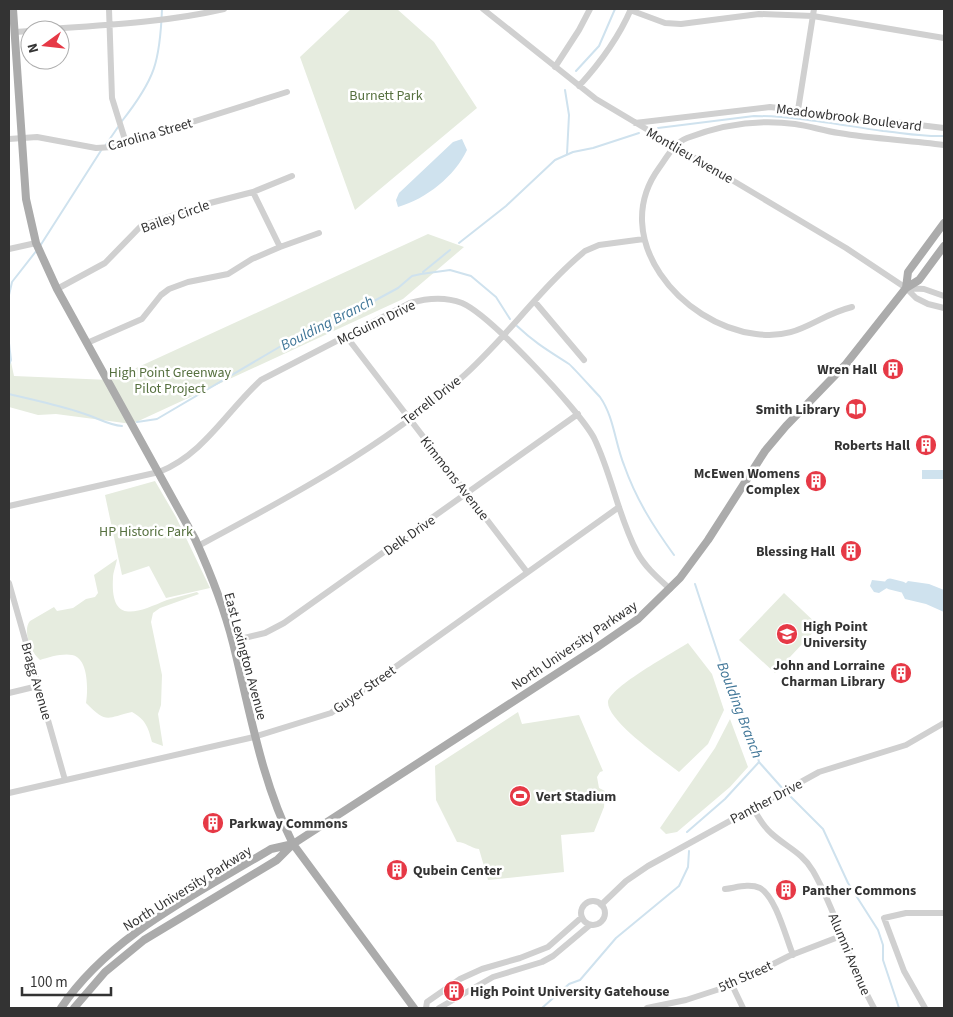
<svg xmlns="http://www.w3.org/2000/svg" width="953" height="1017" viewBox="0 0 953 1017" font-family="'Source Sans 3',sans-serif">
<rect width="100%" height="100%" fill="#fff"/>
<path fill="#e6ecdf" d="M351,9H397L434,42L477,108L355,210L300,57Z
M428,234L464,247L403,299L132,424L56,414L38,415L9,407V353L14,376L110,380Z
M155,481L176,517L210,588L166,598L149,566L122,575L105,495Z
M117,559C116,566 113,572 113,578C110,626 138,612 167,600C176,597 187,595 197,592L199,594L160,608L153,613L151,622L162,675L161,705L158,714L163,746L152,742C148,727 146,720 132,712C106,718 107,724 86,703C88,691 89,658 72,655C63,653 49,657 40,660C31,653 22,630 30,621L54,607L57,611L73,608L86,599L95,597L98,593L94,575Z
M784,593L819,626L775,673L739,640Z
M688,643L712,674L724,710L708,744L679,772C664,760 607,721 608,702C610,687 674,652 688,643Z
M518,712L522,724L579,715L603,771L600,772L597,777L599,788L605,791L604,807L594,832L561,835L564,872L488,880L479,849C470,848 466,842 457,842L436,800L435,766Z
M730,719L748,767L730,787L677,832L666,834L660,828L715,748Z"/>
<path fill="#cfe2ee" d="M462,139L467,150C455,176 426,199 398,207L396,200L399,193L453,142Z
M922,470H944V479H922Z
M872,580L889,582L890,586L879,593L874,592L870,586Z
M908,581L929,584L944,590V612L926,604L905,599L902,593V587Z"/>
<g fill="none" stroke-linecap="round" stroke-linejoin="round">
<path stroke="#cfe2ee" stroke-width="2" d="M576,71L599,46L615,9
M565,90L569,115L567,154
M122,121C155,79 160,62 162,9
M658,128L754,116C797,116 840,125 883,131C903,133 924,137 944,136
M105,146L118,127
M459,243L506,206L555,160L573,152L593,148L639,133
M40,246L102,149
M423,272L450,250
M9,295L12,282L37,250
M517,326C535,343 549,351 569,364C572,366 596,393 600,397C614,417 615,443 624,465C636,499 653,526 674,555
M9,343L11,360L9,365
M9,394C33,400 58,405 82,413C96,417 108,425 122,426
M137,422L157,419L293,339L339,320L398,288L412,276L421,274L450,270L471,276L496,297L510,319
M695,584L722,666L752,734L759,762L783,789
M786,792L823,829L848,883L878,930L883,945V960L899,1008
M687,832L725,799L759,762
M542,1008L569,984L580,980L616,938L679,886L688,867L689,851"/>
<path stroke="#cfe2ee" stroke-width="11" d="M890,584L902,587"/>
<path stroke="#d0d0d0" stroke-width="6" d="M109,9L112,98L126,143
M483,9L596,99L846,248L906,288L916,298L928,304L944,308
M630,10L665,23L681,24L759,14L813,16L944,38
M38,30C101,25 163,23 224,9
M15,32L30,31
M555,67L579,30L590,9
M579,86C601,62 618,39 631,9
M798,110L814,9
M635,123L770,107L944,128
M9,139L37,137L96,148L113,147L287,92
M253,192L292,176
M280,247L319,233
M9,249L36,243
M906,288L924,289L944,296
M57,289L105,263L141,226L210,203L253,192L280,247L252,259L228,274L188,282L169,289L161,295L142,319L87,343
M535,302L584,360
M852,307C815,316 800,340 756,334C681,325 608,238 659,168C667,157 674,143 687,138C721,125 758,119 795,124C810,126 824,131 839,133C874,139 909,140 944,145
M346,336L527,572
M9,506L159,472C204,454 226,412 261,380L410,303C427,298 444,296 462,303C490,315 579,410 594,438C612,475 618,516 637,552C645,567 658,578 670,589
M198,546C290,497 381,448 460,379C505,340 539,289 585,251L599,245L644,239
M9,583L65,780
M232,641L265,633L284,623L578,414
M9,693L38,686
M9,793L254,737L331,713L619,507
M753,808C758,817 763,826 771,833C786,847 802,852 813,871C838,914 849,964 874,1008
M725,889C735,888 749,883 760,888C776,897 786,938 793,955
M581 913a12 12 0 1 1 24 0a12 12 0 1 1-24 0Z
M601,905L626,881L648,866L819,772L906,745L944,723
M732,985L743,1008
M426,1008L427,1002L460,979L482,969L520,958L548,947L582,917
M439,1008L493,977L542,962L553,956L590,925
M647,1008L686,1000L732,985L789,956L841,936
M925,1008L904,971L884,918L906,913H944"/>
<path stroke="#ababab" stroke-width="8" d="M13,9L26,199L36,243L57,289L195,539C210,572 224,607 233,643C250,711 261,780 293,844L414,1008
M906,288L908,272L944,223
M61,1008C110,935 197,894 271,849L293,844
M74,1008L105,972L144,940L277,860L293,844L596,648L638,619L680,578L708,540L765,451L786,426L846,364L906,288L919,280L944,246"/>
</g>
<defs>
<g id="building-disc" transform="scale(1.125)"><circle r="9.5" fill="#e63946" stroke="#fff"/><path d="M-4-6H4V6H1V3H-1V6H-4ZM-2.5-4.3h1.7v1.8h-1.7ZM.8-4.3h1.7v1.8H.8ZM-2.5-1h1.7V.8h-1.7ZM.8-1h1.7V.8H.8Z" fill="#fff"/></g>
<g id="library-disc" transform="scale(1.125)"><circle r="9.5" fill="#e63946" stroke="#fff"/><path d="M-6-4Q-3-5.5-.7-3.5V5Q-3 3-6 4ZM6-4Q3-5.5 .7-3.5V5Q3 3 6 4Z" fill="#fff"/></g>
<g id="university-disc" transform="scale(1.125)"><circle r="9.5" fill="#e63946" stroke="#fff"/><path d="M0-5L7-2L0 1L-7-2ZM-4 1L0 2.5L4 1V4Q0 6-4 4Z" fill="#fff"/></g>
<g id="stadium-disc" transform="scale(1.125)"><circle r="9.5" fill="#e63946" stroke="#fff"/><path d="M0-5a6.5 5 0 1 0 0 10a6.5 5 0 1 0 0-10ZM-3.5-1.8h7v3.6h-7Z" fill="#fff"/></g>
</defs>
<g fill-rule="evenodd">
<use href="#building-disc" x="893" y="369"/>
<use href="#library-disc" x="856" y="409"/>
<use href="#building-disc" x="926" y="445"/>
<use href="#building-disc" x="816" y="481"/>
<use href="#building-disc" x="851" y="551"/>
<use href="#university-disc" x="787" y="634"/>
<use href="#building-disc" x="901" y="673"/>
<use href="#stadium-disc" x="520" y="796"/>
<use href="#building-disc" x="213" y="823"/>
<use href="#building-disc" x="397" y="870"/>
<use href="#building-disc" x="786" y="890"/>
<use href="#building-disc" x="454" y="991"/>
</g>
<g text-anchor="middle" stroke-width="5" stroke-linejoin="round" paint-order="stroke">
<g font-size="14" fill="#56703f" stroke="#fff">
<text x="386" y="100">Burnett Park</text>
<text x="170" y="377">High Point Greenway<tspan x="170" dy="16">Pilot Project</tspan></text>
<text x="146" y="536">HP Historic Park</text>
</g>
<g font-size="14" fill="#333" stroke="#fff">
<text transform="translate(849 117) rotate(7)" y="5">Meadowbrook Boulevard</text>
<text transform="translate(150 134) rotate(-16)" y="5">Carolina Street</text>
<text transform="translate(690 155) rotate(30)" y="5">Montlieu Avenue</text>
<text transform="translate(175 216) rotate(-20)" y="5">Bailey Circle</text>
<text transform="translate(376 322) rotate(-26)" y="5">McGuinn Drive</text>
<text transform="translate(431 400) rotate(-38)" y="5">Terrell Drive</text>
<text transform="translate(455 478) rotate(52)" y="5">Kimmons Avenue</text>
<text transform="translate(409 535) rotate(-35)" y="5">Delk Drive</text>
<text transform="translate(574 645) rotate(-34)" y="5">North University Parkway</text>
<text transform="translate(246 656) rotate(75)" y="5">East Lexington Avenue</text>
<text transform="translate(37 681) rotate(74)" y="5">Bragg Avenue</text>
<text transform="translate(364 689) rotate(-35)" y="5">Guyer Street</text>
<text transform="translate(766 801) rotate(-28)" y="5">Panther Drive</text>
<text transform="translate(187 888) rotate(-32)" y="5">North University Parkway</text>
<text transform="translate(850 954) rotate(67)" y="5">Alumni Avenue</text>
<text transform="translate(745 976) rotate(-24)" y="5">5th Street</text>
</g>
<g font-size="14" font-weight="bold" fill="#333" stroke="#fff" text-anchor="end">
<text x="877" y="374">Wren Hall</text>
<text x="840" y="414">Smith Library</text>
<text x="910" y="450">Roberts Hall</text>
<text x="800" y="478">McEwen Womens<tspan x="800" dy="16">Complex</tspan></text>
<text x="835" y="556">Blessing Hall</text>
<text x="803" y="631" text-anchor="start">High Point<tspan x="803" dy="16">University</tspan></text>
<text x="885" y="670">John and Lorraine<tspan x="885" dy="16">Charman Library</tspan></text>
<text x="536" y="801" text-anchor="start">Vert Stadium</text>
<text x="229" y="828" text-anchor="start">Parkway Commons</text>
<text x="413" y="875" text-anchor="start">Qubein Center</text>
<text x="802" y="895" text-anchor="start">Panther Commons</text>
<text x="470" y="996" text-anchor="start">High Point University Gatehouse</text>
</g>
<g font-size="15" font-style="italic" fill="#3f7597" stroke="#fff">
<text transform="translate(327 323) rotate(-27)" y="5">Boulding Branch</text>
<text transform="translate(740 710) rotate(69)" y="5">Boulding Branch</text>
</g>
</g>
<rect width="953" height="1017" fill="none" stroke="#333333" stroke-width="20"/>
<g transform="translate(45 45) rotate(255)"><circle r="24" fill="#ffffff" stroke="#adadad"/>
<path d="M0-4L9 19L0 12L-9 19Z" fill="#e63946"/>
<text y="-8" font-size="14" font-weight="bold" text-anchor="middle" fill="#333333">N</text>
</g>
<path d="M22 987v8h89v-8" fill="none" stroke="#333333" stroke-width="2.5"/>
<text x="30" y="987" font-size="15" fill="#333333" stroke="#ffffff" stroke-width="4" paint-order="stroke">100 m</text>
</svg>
